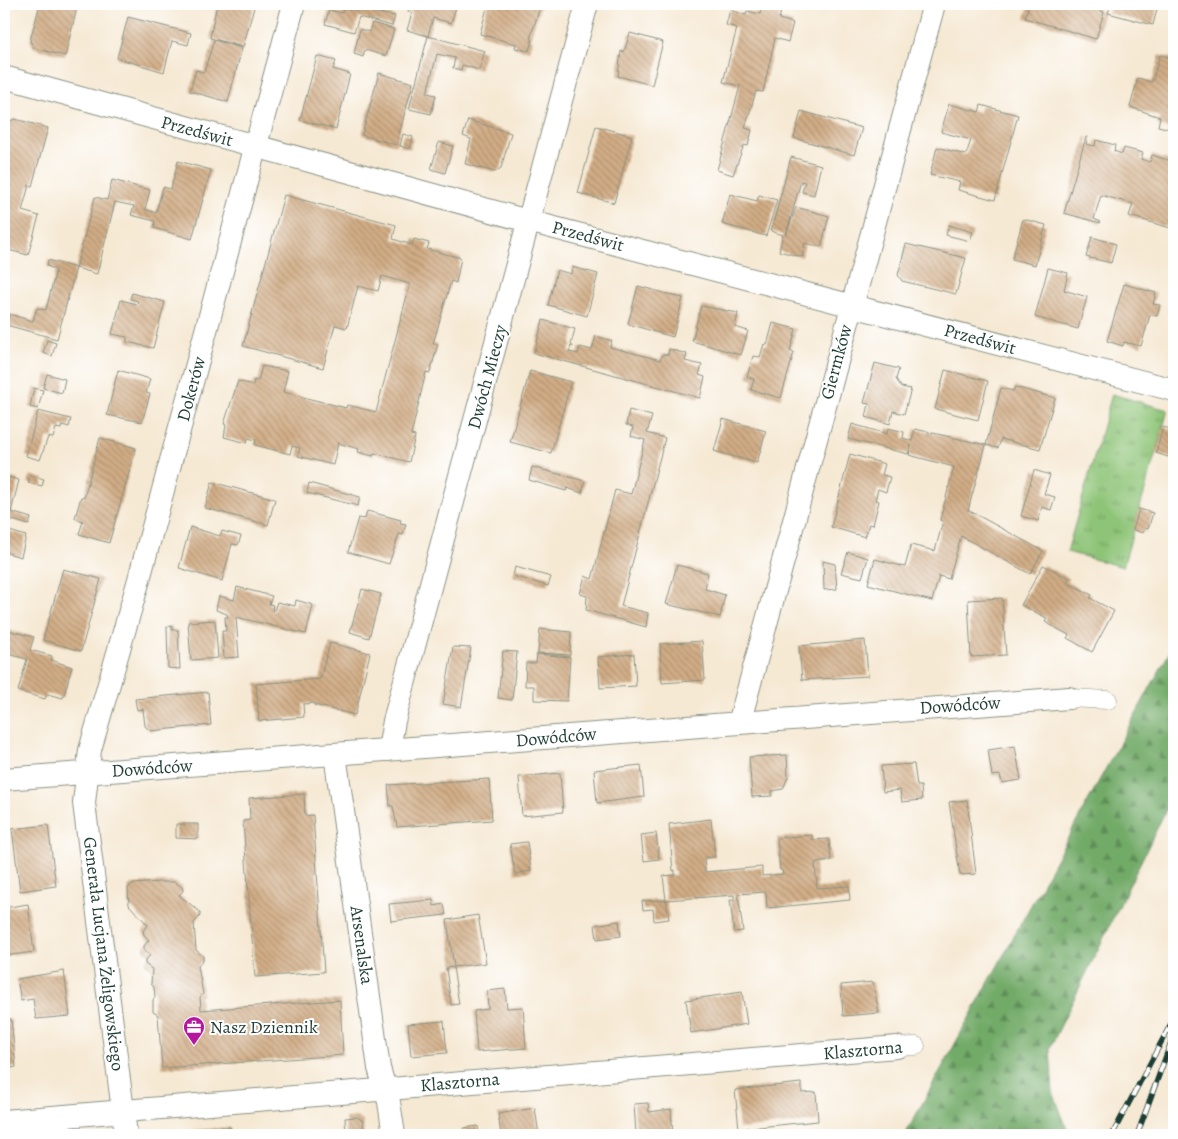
<svg xmlns="http://www.w3.org/2000/svg" width="1178" height="1139" viewBox="0 0 1178 1139" font-family="Alegreya,serif">
<defs>
<pattern id="grass-tufts" width="24" height="20" patternUnits="userSpaceOnUse" patternTransform="scale(1.25)"><rect width="24" height="20" fill="#8ec477"/><path d="M3 7l-1-3M5 7V3M7 7l1-3M15 17l-1-3M17 17v-4M19 17l1-3" fill="none" stroke="#73a062"/></pattern>
<pattern id="forest-firs" width="22" height="20" patternUnits="userSpaceOnUse" patternTransform="scale(1.25)"><rect width="22" height="20" fill="#72aa68"/><path d="M5 1l3.5 6h-7zM16 11l3.5 6h-7z" fill="#5d8c56"/></pattern>
<pattern id="building-back-hatch" width="6" height="6" patternUnits="userSpaceOnUse" patternTransform="scale(1.25)"><rect width="6" height="6" fill="#d2ad86"/><path d="M-1 5l2 2M0 0l6 6M5-1l2 2" fill="none" stroke="#aa8e6e"/></pattern>
</defs>
<rect width="100%" height="100%" fill="#fff"/>
<filter id="ink" filterUnits="userSpaceOnUse"><feTurbulence type="fractalNoise" baseFrequency=".02" numOctaves="2"/><feDisplacementMap in="SourceGraphic" scale="10" xChannelSelector="R" yChannelSelector="G"/><feConvolveMatrix kernelMatrix="1 2 1 2 8 2 1 2 1" color-interpolation-filters="sRGB"/></filter>
<filter id="wash" filterUnits="userSpaceOnUse"><feTurbulence type="fractalNoise" baseFrequency=".0096" numOctaves="4" result="noise"/><feDisplacementMap in="SourceGraphic" scale="20" xChannelSelector="R" yChannelSelector="G"/><feGaussianBlur stdDeviation="1.12" result="paint"/><feColorMatrix in="noise" values="0 0 0 0 0 0 0 0 0 0 0 0 0 0 0 0 0 1.4 0 .05"/><feComposite in="paint" operator="in"/></filter>
<g filter="url(#wash)">
<rect width="100%" height="100%" fill="#f6e9d4"/>
<path fill="url(#grass-tufts)" stroke="#568056" d="M1112,394L1168,410L1123,567L1067,552Z"/>
<path fill="url(#forest-firs)" stroke="#48744e" d="M1174,644V800L1167,808L1050,1048L1053,1092L1068,1131L1067,1135H905Z"/>
<g id="blocks">
<path fill="url(#building-back-hatch)" d="M40,4H78L65,56L34,48L30,41Z
M217,4H255L243,47L210,38Z
M410,4H457L451,23L433,18L428,36L485,51L479,70L462,65L461,70L453,68L455,58L437,54L427,93L436,95L431,114L409,109L428,36L407,30L412,13L408,12Z
M488,4H541L530,39L532,40L529,51L515,48L516,44L480,34Z
M763,4H783L779,19L793,23L788,42L775,38L763,92L756,91L745,128L752,130L748,146L744,145L733,175L717,170L740,86L723,82L737,28L726,25L730,10L746,15L747,11L760,14Z
M1029,4H1101L1099,11L1104,12L1096,39L1025,18Z
M1111,4H1153L1158,5L1153,25L1108,13Z
M343,9L367,11L395,16L392,26L359,17L354,32L325,24L329,10L342,13Z
M128,17L191,33L188,45L172,41L164,72L117,58Z
M372,23L394,29L386,56L365,50L363,57L354,54L360,29L369,32Z
M630,33L663,42L652,85L618,76L621,51L624,52Z
M214,40L242,48L228,102L190,91L196,70L204,72Z
M1160,55L1174,59V130L1158,126L1160,117L1130,107L1138,78L1152,82Z
M317,56L336,61L333,69L350,74L336,129L300,120Z
M379,73L413,83L396,145L362,135Z
M949,104L979,112L981,105L1018,115L995,200L958,190L960,182L930,175L937,147L966,155L971,140L941,132Z
M801,111L862,128L854,155L794,138Z
M15,119L48,128L32,186L29,185L22,211L39,216L28,255L8,250L4,264V136L8,122Z
M468,120L511,133L501,168L495,172L465,164L471,139L463,136Z
M596,126L632,136L614,203L578,193Z
M403,134L413,137L410,149L400,146Z
M1086,137H1088L1086,144L1095,146L1096,140L1115,145L1114,151L1122,154L1124,148L1143,153L1141,159L1150,162L1152,155L1174,162V214L1171,226L1174,229L1129,216L1133,204L1101,195L1094,219L1101,222L1100,223L1064,213Z
M439,142L453,146L445,173L431,169Z
M791,157L821,165L814,195L802,192L805,182L801,181L786,235L796,207L829,216L821,247L805,243L802,257L779,251L783,235L771,231Z
M178,161L211,170L192,239L154,228L155,221L131,215L134,206L115,202L97,274L76,268L95,197L107,200L112,180L150,190L145,209L156,213L163,187L171,189Z
M730,194L757,201L759,195L777,200L766,236L722,224Z
M284,195L396,225L393,239L412,245L414,239L429,243L427,249L461,258L456,283L451,281L433,344H438L430,373L426,372L411,435L415,436L409,462L374,453L373,456L358,452L359,449L338,443L333,465L298,456L300,448L292,446L290,454L255,445L256,440L248,438L247,443L224,437L226,425L224,424L238,381L253,385L254,380L258,381L262,366L288,371L283,392L346,408L347,405L376,412L410,284L382,276L378,291L358,286L347,328L335,325L323,368L243,346Z
M1023,219L1046,225L1035,265L1012,259Z
M949,225L973,232L970,241L946,235Z
M1092,237L1116,244L1111,263L1086,257Z
M906,244L966,258L956,294L902,281L898,275Z
M48,260L76,268L57,339L6,325L9,314L33,321L37,308L46,310L56,270L47,266Z
M572,267L598,274L587,316L548,305L557,270L571,274Z
M1048,268L1068,273L1064,290L1087,297L1078,329L1035,317Z
M1124,284L1156,293L1153,304L1160,305L1157,316L1150,315L1141,346L1124,342L1123,346L1107,341Z
M638,286L683,298L673,337L628,324Z
M132,293L165,302L153,348L127,342V337L112,334L121,300L137,304L138,301L130,299Z
M701,306L738,313L735,327L748,331L741,355L692,341Z
M543,320L575,329L571,344L573,347L571,346L569,352L578,354L580,347L592,350L596,336L612,341L610,347L660,360L663,354L668,355L669,349L687,354L685,361L702,365L699,375L705,377L700,398L534,353Z
M773,323L796,329L790,351L794,352L781,398L751,390L754,379L747,377L753,356L760,357L764,344L767,345Z
M47,340L56,343L52,356L43,353Z
M875,363L899,369L896,379L901,387L911,389L904,414L893,411L890,424L866,417L869,404L864,403Z
M118,370L150,379L146,393L150,394L142,422L107,415Z
M945,370L988,381L978,420L935,409Z
M530,371L571,382L551,453L510,442Z
M47,374L65,379L62,393L43,388Z
M1015,387L1055,398L1040,449L1001,439L998,448L986,445L968,510L1043,551L1030,574L961,536L949,579L939,576L932,601L868,584L875,559L905,567L911,545L935,551L943,521L940,520L954,467L909,455L911,445L908,454L848,439L852,424L887,434L888,428L904,432L903,438L912,441L915,429L986,445L1001,388L1013,391Z
M34,388L43,390L38,409L30,407Z
M629,410L652,416L647,433L665,438L621,606L648,613L646,627L586,610L587,596L580,594L585,576L592,579L615,490L631,494L645,440L631,436L633,427L626,425Z
M38,411L71,419L69,427L62,425L61,429L56,428L53,438L48,437L40,460L26,456Z
M723,419L766,431L757,463L714,451Z
M1163,427L1174,430V459L1156,453Z
M100,438L136,448L109,543L79,534L83,521L75,518L81,497L84,498Z
M850,454L885,464L882,475L890,477L886,492L878,489L875,500L879,501L873,525L869,524L865,537L831,527Z
M532,467L585,481L582,493L567,488L566,491L529,480Z
M1034,470L1050,475L1044,494L1055,497L1051,510L1042,507L1038,521L1021,516Z
M30,475L44,479L42,486L28,483Z
M4,476L19,480L11,512L31,518L29,525L9,519L6,530L26,536L21,557L4,552Z
M212,482L275,499L268,525L205,508Z
M309,483L360,497L358,506L307,493Z
M1139,509L1153,513L1148,529L1145,528L1143,533L1133,530Z
M367,511L401,520L400,523L406,524L403,535L399,534L389,564L348,552L358,518L365,519Z
M190,527L220,536L222,531L241,536L238,545L232,544L222,581L179,568Z
M848,552L868,558L862,578L841,573Z
M823,561L835,564L837,589L824,590Z
M677,565L708,573L705,589L725,595L720,617L666,604Z
M1043,565L1069,578L1067,582L1092,595L1090,598L1114,611L1092,652L1067,638L1069,635L1045,622L1047,618L1021,605Z
M515,567L551,577L548,586L513,576Z
M63,569L101,579L81,651L43,640Z
M237,587L272,596L269,604L273,605L272,611H274L277,602L295,606L296,600L313,605L306,634L236,617L239,657L224,658L222,631H226L225,617H228L227,614L216,610L219,596L234,600Z
M362,589L381,594L369,638L350,632Z
M1002,598L1006,655L971,657L968,600Z
M215,620L218,658L191,660L188,622Z
M172,626V630H178L180,669L168,668L167,627Z
M4,629L34,637L30,650L52,656L51,660L72,667L63,698L47,694L45,699L18,691L27,659L4,653Z
M540,629L571,632L570,655L538,653Z
M865,640L868,676L802,680L799,646Z
M702,641L705,680L662,683L660,644Z
M330,643L370,653L355,715L314,705L315,703L303,704L304,717L259,721L256,684L320,679Z
M453,647L471,648L461,707L443,704Z
M503,651L517,652L512,700L498,698Z
M537,654L570,657L567,701L534,700V686H525L526,663H536Z
M634,654L636,686L600,688L598,657Z
M208,692L211,725L150,731L145,726L143,709L137,710L135,699Z
M1015,746L1021,780L1002,783L1000,775L992,776L988,750Z
M787,755L788,777L783,789L772,791V796L752,797L749,757Z
M914,764L917,786H921L922,800L902,802L900,790L883,792L881,766Z
M641,765L644,797L597,803L594,770Z
M560,773L563,812L522,816L519,777Z
M489,779L492,820L397,827L393,806H390L388,785Z
M304,794L305,816L313,815L324,972L255,977L243,821L250,820L249,798Z
M967,800L976,874L960,875L949,802Z
M711,819L715,857L704,858L705,872L762,867V876L783,874L782,870H780L777,838L812,835L813,840L829,839L831,861L815,863L817,888L849,886L850,900L767,908L766,892L738,894L743,931L734,932L730,900H734V895L666,900L669,919L654,921L653,909L643,910L642,901L666,900L663,876L675,875V870L673,871L669,824Z
M176,824H198V839L176,838Z
M48,825L56,886L20,891L12,829Z
M656,833L659,859L644,861L641,835Z
M527,842L531,871L515,874L510,844Z
M159,882H175L182,887L183,891L179,895L200,912V916L194,923L196,950L203,956V960L198,966L203,994L200,997L201,1010L340,1000L343,1055L162,1068L158,1015L153,1012V1000L155,997L154,987L151,984L152,969L145,964V961L150,955L144,950V946L149,940L144,935L143,931L148,925L129,905L128,888L132,884Z
M433,900L434,906L444,904L446,915L391,921L389,904Z
M28,904L34,952L4,956V908Z
M478,915L486,963L454,967L447,920Z
M619,921L621,936L597,939L595,925Z
M453,967L459,1004L451,1005L446,968Z
M64,971L70,1016L36,1019L33,999L21,1001L17,979Z
M873,982L879,1013L843,1016L841,985Z
M505,989L507,1008L523,1007L526,1048L477,1052L474,1011L488,1009L487,991Z
M742,992L747,1024L691,1033L686,1000Z
M4,1019H11L16,1067L4,1070Z
M444,1021L447,1053L411,1056L408,1024Z
M801,1083L802,1093L816,1092L818,1121L739,1129L735,1090Z
M648,1103L649,1112L671,1109L673,1135H636L634,1104Z
M535,1108L539,1135H501L498,1114Z
M357,1117L363,1121L364,1135H346L345,1118Z
M478,1126L479,1135H466L464,1128Z
M230,1127L231,1135H156V1133Z"/>
</g>
</g>
<g filter="url(#ink)">
<use href="#blocks" fill-opacity="0" stroke="#8a9384" stroke-width="1"/>
<g fill="none" stroke-linecap="round" stroke-linejoin="round">
<g stroke="#8a9384" stroke-width="19">
<path id="pedestrian" d="M1069,698L1108,700
M897,1047L916,1046"/>
</g>
<g stroke="#8a9384" stroke-width="24">
<path id="minor" d="M4,77L528,221L1174,390
M740,720L934,4
M389,750L394,721L587,4
M335,754L379,1068L389,1102L394,1135
M4,779C359,751 714,723 1069,698
M4,1121L897,1047
M126,1135L84,803L90,750L138,583L294,4"/>
</g>
<use href="#pedestrian" stroke="#fff" stroke-width="18"/>
<use href="#minor" stroke="#fff" stroke-width="22"/>
<g stroke="#1f3d34" stroke-width="5.5">
<path id="rail" d="M1112,1135L1174,1018
M1137,1135L1174,1034"/>
</g>
<use href="#rail" stroke="#fff" stroke-width="4" stroke-dasharray="11" stroke-linecap="butt"/>
</g>
</g>
<defs>
<g id="office-pin" transform="scale(1.125)"><path d="M0 17L-7.5 6A9.5 9.5 0 1 1 7.5 6Z" fill="#b5179e" stroke="#fff"/><path d="M-6-3h4V-5.5h4V-3h4V5H-6ZM-1-4.5V-3h2v-1.5ZM-6 0V1H6V0Z" fill="#fff"/></g>
</defs>
<g fill-rule="evenodd">
<use href="#office-pin" x="194" y="1027"/>
</g>
<g text-anchor="middle" stroke-width="4" stroke-linejoin="round" paint-order="stroke">
<g font-size="18" fill="#1f3d34" stroke="#fff">
<text transform="translate(197 131) rotate(15)" y="6">Przedświt</text>
<text transform="translate(588 236) rotate(15)" y="6">Przedświt</text>
<text transform="translate(980 339) rotate(15)" y="6">Przedświt</text>
<text transform="translate(836 362) rotate(-75)" y="6">Giermków</text>
<text transform="translate(487 377) rotate(-75)" y="6">Dwóch Mieczy</text>
<text transform="translate(191 389) rotate(-75)" y="6">Dokerów</text>
<text transform="translate(960 705) rotate(-4)" y="6">Dowódców</text>
<text transform="translate(556 737) rotate(-5)" y="6">Dowódców</text>
<text transform="translate(152 768) rotate(-4)" y="6">Dowódców</text>
<text transform="translate(362 945) rotate(82)" y="6">Arsenalska</text>
<text transform="translate(104 954) rotate(83)" y="6">Generała Lucjana Żeligowskiego</text>
<text transform="translate(863 1050) rotate(-5)" y="6">Klasztorna</text>
<text transform="translate(460 1082) rotate(-5)" y="6">Klasztorna</text>
</g>
<g font-size="18" fill="#1f3d34" stroke="#fff" text-anchor="start">
<text x="210" y="1033">Nasz Dziennik</text>
</g>
</g>
<rect width="1178" height="1139" fill="none" stroke="#fff" stroke-width="20"/>
</svg>
